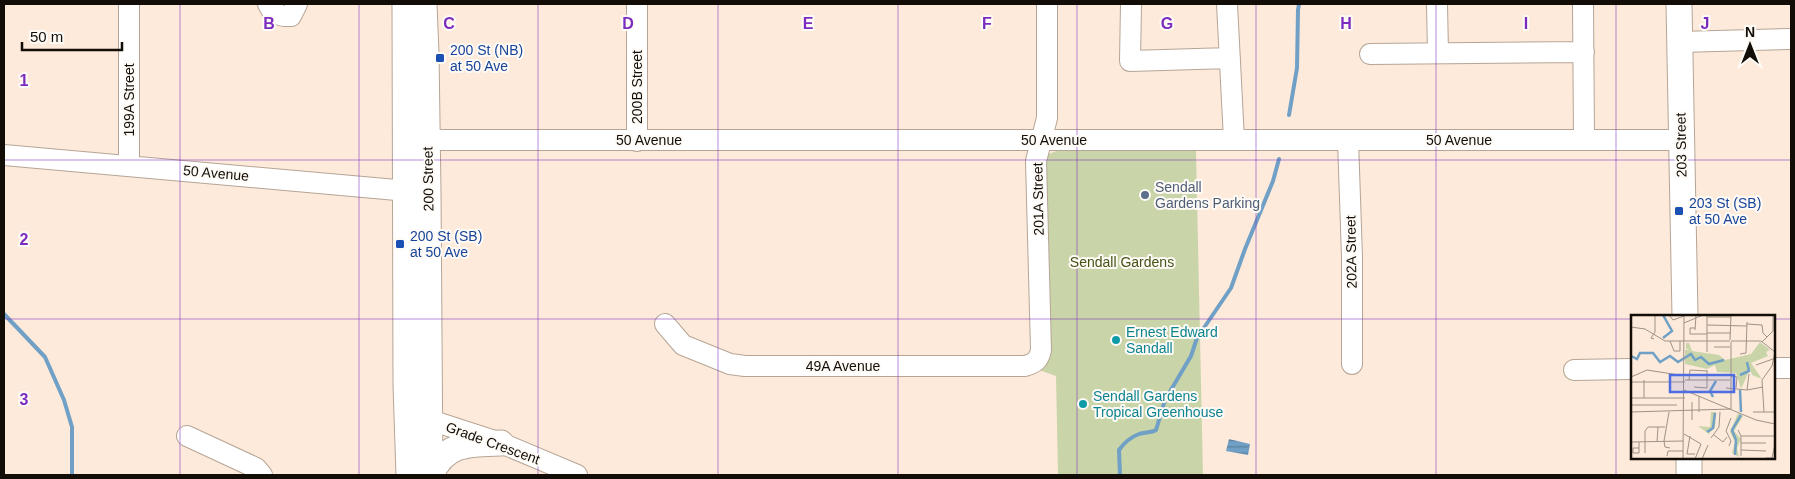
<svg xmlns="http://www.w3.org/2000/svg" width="1795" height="479" viewBox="0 0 1795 479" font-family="Arial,sans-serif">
<defs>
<pattern id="water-rules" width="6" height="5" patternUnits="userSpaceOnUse" patternTransform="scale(1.25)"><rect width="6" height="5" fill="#70a0c5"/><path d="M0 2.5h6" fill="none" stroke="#5b819e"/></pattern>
</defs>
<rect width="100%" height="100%" fill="#fdeadb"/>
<path fill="#c9d5a9" d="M1059,150L1196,151L1203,475H1058L1056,376L1039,370L1045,159L1049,154Z"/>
<path fill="url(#water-rules)" d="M1229,439L1250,444L1248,455L1226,451Z"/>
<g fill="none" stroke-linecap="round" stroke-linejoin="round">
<path stroke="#70a0c5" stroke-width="4" d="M1289,115L1297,68L1298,10L1299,4
M4,314L45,357L64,400L72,427V475
M1120,475L1119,450C1124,443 1131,437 1139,434C1145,432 1151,433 1156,430L1165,400L1191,356L1197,338L1231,288L1245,249L1273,181L1279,159"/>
<g stroke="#b6a596" stroke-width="22">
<path id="minor" d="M129,4V165
M268,4L273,13L284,16H291L297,4
M637,4V141
M1131,4L1130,61L1230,58
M1227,4L1234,140
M1437,4L1438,53
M1583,4L1584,140
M1680,42L1791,39
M1370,54L1584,52
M427,138L440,140H1681
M1348,140L1352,257V364
M4,155L419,192
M665,324L683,345L730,364L745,366H1025C1035,363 1039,360 1041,350L1036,161L1047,118V4
M1774,368H1791
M1574,370L1632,369
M417,420H430L501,443L577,475
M187,436L256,468L262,475"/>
</g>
<g stroke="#b6a596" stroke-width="27">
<path id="major" d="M405,4L406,385L409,475
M424,4L426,53L428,192L430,475
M1679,4L1685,316
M1689,458V475
M431,475C445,442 470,444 501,443"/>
</g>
<use href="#minor" stroke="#fff" stroke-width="20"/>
<use href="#major" stroke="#fff" stroke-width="25"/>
</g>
<path fill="none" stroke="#7b2cbf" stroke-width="1" stroke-opacity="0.55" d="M180,4V475M359,4V475M538,4V475M718,4V475M898,4V475M1077,4V475M1256,4V475M1436,4V475M1616,4V475M4,160H1791M4,319H1632M1774,319H1791"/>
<g fill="#1a4fb4" stroke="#fefbf7" stroke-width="2">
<rect x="435" y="53" width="10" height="10" rx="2.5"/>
<rect x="1674" y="206" width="10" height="10" rx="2.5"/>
<rect x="395" y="239" width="10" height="10" rx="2.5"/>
</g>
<circle fill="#5c6f8a" stroke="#fefbf7" stroke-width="2" cx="1145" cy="195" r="5"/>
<g fill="#0f9aa8" stroke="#fefbf7" stroke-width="2">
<circle cx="1116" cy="340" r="5"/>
<circle cx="1083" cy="404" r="5"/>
</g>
<g text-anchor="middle" stroke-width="4" stroke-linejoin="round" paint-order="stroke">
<g font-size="14" fill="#164399" stroke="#fefbf7" text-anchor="start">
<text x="450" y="55">200 St (NB)<tspan x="450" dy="16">at 50 Ave</tspan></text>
<text x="1689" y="208">203 St (SB)<tspan x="1689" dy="16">at 50 Ave</tspan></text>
<text x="410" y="241">200 St (SB)<tspan x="410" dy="16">at 50 Ave</tspan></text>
</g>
<g font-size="14" fill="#120d07" stroke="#fefbf7">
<text transform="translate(637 87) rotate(-90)" y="5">200B Street</text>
<text transform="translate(129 100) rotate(-90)" y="5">199A Street</text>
<text x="649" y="145">50 Avenue</text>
<text x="1054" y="145">50 Avenue</text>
<text x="1459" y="145">50 Avenue</text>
<text transform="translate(1681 145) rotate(-91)" y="5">203 Street</text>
<text transform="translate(216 173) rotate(5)" y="5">50 Avenue</text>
<text transform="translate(428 179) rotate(-91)" y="5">200 Street</text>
<text transform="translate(1038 199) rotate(-91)" y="5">201A Street</text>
<text transform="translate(1351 252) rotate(-91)" y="5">202A Street</text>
<text x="843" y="371">49A Avenue</text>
<text transform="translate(493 443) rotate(20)" y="5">Grade Crescent</text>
</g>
<g font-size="14" fill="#4e5e75" stroke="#fefbf7" text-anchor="start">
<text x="1155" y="192">Sendall<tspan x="1155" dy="16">Gardens Parking</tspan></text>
</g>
<g font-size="14" fill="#465216" stroke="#fefbf7">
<text x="1122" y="267">Sendall Gardens</text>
</g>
<g font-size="14" fill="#0d838f" stroke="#fefbf7" text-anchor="start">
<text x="1126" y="337">Ernest Edward<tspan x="1126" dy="16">Sandall</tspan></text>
<text x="1093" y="401">Sendall Gardens<tspan x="1093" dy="16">Tropical Greenhouse</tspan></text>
</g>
</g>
<g transform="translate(1631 315)">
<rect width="144" height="144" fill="#fdeadb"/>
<path d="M80,97H85L84,112L78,119L67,111L79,112ZM107,98L112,101L103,116L110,124L106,133L108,142L101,138L104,127L99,117Z" fill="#c9d5a9"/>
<path d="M129,27L139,35L135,37L137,41L120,48L131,64L121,60L119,54L110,74L105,58L86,57L84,50L76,54L54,49V35H59L55,34V28H58L61,36L88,40L94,45L120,39Z" fill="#c9d5a9"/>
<path fill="none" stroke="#70a0c5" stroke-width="2.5" d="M32,23L41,16L32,0M0,41L6,44L9,38H22L29,47L39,41L47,47L60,39L64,45L70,42L78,49L93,45M109,60L118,56L116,47M109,75L110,97M82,82L79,76L85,66M76,117L82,113L84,98M104,140L105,125L101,115L110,100"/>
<path fill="none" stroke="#9f9286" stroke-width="1" d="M38,0L42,5L53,1M76,0V37M76,2H100M53,8L72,0M116,9L131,10L132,18L136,22M76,10L116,11M0,12L14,14L34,26H99M64,13H59V19H76M64,15L65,0M76,18H100M23,24L20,23L24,17V0M99,25L100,0M39,26L43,36H49V26M100,26H130L144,37L141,51L131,65L133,97M131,27L142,16V0M83,32H99M109,39L115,38L116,7M125,50L142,44M100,61L106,62L105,73M0,62L16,55L48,60M13,65V83M54,65H99M58,65L59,55L76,56M0,67H54M63,72L76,73V55M95,73L116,75L132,72M53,75L125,105L144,109M116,75L118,59M0,83H54M0,90H46M100,94V27M0,97L100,94M38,97L33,126L34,132L39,133M68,97V81M122,97H144M61,105V87M107,115L110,121V141M14,116L17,112H34M14,116V138M53,119L70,129L64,144M83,120L92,127L96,122M59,121L56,139H64M110,121H144M80,123L88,112L89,97M0,127L52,126M26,127L27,112M110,128H135M98,131L100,126L95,116L100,103M8,133H2V138H8V127M110,135L135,136M36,141L37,136H52M135,143H141L144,129M52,144L53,0M71,144L77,130"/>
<path fill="#4e6de1" fill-opacity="0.15" stroke="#4e6de1" stroke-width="2.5" d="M39,60H103V77H39Z"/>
<rect width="144" height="144" fill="none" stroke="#120d07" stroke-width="2.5"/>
</g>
<g font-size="16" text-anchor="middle" font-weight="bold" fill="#7b2cbf" stroke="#fefbf7" stroke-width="4" stroke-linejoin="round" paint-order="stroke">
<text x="269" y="29">B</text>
<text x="449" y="29">C</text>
<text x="628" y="29">D</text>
<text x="808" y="29">E</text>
<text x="987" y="29">F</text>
<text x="1167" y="29">G</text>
<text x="1346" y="29">H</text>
<text x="1526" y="29">I</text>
<text x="1705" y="29">J</text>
<text x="24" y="86">1</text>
<text x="24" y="245">2</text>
<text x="24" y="405">3</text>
</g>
<rect width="1795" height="479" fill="none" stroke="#120d07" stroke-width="10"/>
<g transform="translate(1750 45)" stroke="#fefbf7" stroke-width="4" paint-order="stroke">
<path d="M0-4L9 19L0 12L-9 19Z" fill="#120d07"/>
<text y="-8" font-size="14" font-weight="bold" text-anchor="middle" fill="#120d07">N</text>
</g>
<path d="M22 42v8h100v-8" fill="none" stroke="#120d07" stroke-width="2.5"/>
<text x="30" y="42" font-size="15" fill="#120d07" stroke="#fefbf7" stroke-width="4" paint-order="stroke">50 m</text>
</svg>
